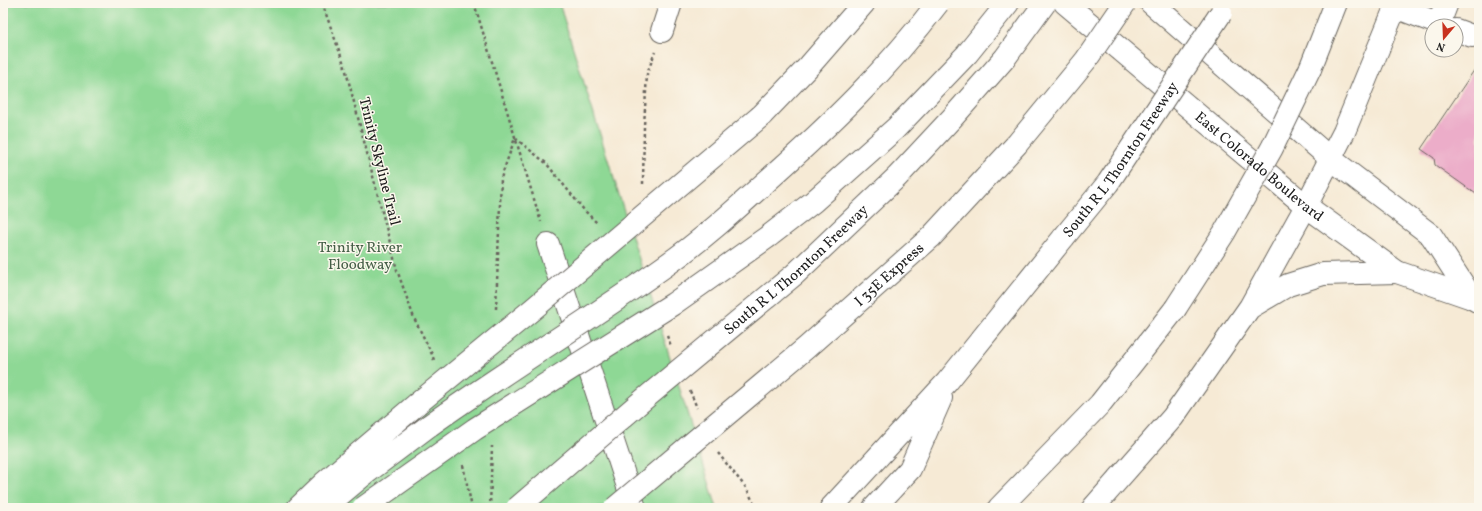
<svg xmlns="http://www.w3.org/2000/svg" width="1482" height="511" viewBox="0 0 1482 511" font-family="Vollkorn,serif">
<rect width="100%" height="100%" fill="#fbf7ec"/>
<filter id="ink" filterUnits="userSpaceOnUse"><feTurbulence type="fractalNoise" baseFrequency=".025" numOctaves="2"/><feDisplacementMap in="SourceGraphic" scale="8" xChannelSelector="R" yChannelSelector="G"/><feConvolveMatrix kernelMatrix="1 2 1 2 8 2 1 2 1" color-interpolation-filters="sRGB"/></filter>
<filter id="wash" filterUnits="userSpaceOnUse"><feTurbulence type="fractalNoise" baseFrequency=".012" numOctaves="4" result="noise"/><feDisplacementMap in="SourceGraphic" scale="16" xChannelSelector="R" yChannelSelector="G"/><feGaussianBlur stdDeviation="0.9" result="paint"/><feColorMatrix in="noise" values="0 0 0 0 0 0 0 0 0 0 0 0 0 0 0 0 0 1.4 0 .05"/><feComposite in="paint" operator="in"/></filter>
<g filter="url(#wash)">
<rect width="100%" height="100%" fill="#f6ead5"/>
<path fill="#8ed895" stroke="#557a58" d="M3,3H559L717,508H3Z"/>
<g id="blocks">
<path fill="#ecadc9" d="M1479,63V196L1435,165L1434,158L1421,149Z"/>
</g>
</g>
<g filter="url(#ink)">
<use href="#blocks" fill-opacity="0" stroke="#68645d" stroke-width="1"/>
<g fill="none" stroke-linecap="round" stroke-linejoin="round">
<g stroke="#68645d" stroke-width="24">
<g id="minor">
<path id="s1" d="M1065,3L1306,206L1397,272L1472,298L1479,302"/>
<path d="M1151,3L1331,159L1431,235L1472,298"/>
<path d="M1395,7L1445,26"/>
<path d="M1439,24L1447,3"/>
<path d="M1456,30L1472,36"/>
<path d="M662,31L671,3"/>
<path d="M548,244L635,508"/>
</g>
</g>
<g stroke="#68645d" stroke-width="24">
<path id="major" d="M1306,206L1344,132L1397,3"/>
</g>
<g stroke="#68645d" stroke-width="24">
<path id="highway" d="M1310,69L1336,3
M761,116L810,65L864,3
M769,236L813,202L896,128L967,54L1008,3
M1251,307L1288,285L1323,274L1397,272
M298,508L324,483L417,404
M324,508L361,477L430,425
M831,508L947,382L1064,237
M874,508L910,469L941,398
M999,508L1100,404L1175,309
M1093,508L1173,417L1250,307L1306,206"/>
</g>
<path stroke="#68645d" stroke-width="2.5" stroke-dasharray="3 3" stroke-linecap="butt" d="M322,3L345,67L397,270L414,318L431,352L434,360
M474,3L541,222
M643,184L644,126L647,74L655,52
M496,309L501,178L515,138L546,163L584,210L598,224
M667,336L671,346
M690,391L697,408
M718,453L747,489L756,508
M463,465L472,508
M490,508L492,446"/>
<use href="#minor" stroke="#fff" stroke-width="22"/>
<use href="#major" stroke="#fff" stroke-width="22"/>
<use href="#highway" stroke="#fff" stroke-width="22"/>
<g stroke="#68645d" stroke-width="24" stroke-linecap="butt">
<g id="highway-bridge">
<path id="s2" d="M1064,237L1108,183L1221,13"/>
<path d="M1175,309L1224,233L1272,148L1310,69"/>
<path d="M417,404L533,309L761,116"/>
<path d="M430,425C507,370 588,321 665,266C701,241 734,211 767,181C829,126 888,69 938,3"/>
<path d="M363,508L475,429L673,304L769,236"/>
<path id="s3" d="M517,508L643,400L795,274L897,177L953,117L1005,58L1045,3"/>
<path id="s4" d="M615,508L806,348L931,237L1017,144L1086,60L1125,3"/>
</g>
</g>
<use href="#highway-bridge" stroke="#fff" stroke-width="22"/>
</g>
</g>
<g text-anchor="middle" stroke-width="3" stroke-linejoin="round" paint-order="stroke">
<g font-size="15" fill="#1c1c1c" stroke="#fbf7ec">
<text dy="5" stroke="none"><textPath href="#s2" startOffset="96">South R L Thornton Freeway</textPath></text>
<text transform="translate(380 161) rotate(76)" y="5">Trinity Skyline Trail</text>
<text dy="5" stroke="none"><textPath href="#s1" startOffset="254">East Colorado Boulevard</textPath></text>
<text dy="5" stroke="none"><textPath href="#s3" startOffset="367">South R L Thornton Freeway</textPath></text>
<text dy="5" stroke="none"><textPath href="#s4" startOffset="360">I 35E Express</textPath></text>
</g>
<g font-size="15" fill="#445e46" stroke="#fbf7ec">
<text x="360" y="252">Trinity River<tspan x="360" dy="17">Floodway</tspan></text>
</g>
</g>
<rect width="1482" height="511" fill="none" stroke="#fbf7ec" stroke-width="16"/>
<g transform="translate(1444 38) rotate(199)"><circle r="19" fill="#fbf7ec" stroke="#a29f99"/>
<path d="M0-3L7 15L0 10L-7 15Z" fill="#c8321e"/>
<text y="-6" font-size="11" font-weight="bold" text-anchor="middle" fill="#1c1c1c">N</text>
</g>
</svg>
